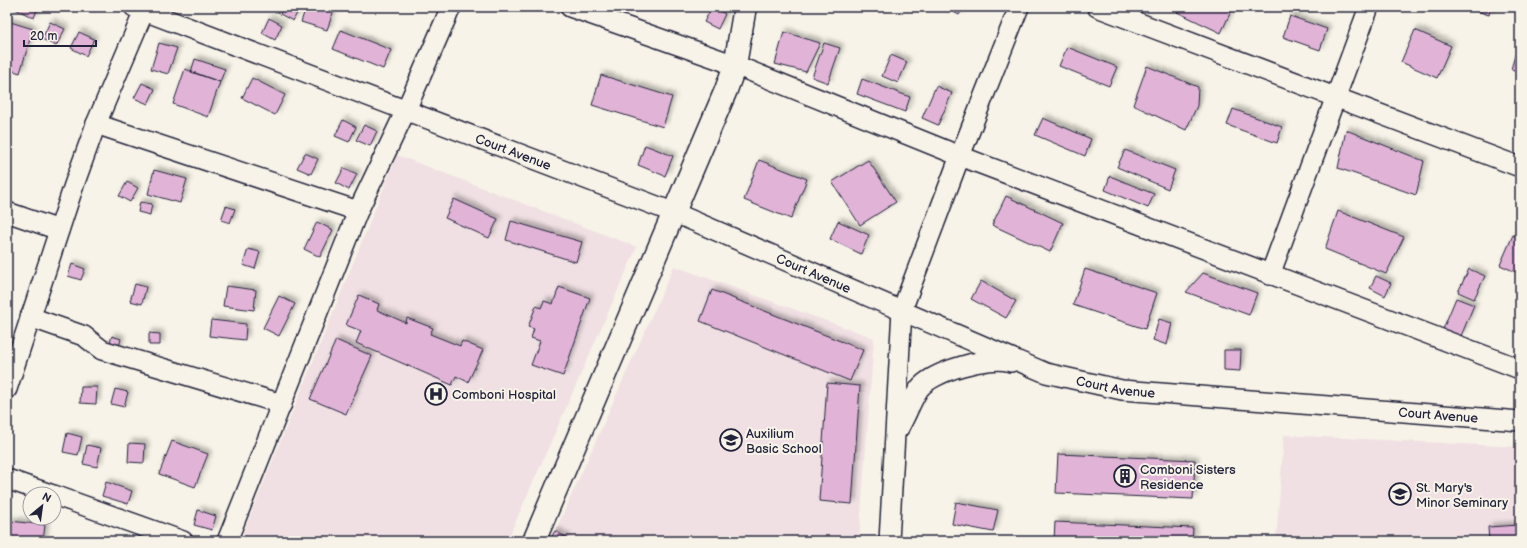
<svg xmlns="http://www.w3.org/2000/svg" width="1527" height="548" viewBox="0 0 1527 548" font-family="'Balsamiq Sans',sans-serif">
<defs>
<filter id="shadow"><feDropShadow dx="3.5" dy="-3.5" stdDeviation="2" flood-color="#0004"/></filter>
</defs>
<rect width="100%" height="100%" fill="#f7f3e8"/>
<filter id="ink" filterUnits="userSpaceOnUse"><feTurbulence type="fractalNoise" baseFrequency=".025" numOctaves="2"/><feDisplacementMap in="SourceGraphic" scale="8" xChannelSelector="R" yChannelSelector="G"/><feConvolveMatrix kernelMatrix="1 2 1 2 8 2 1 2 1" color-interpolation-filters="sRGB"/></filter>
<g filter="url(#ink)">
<path fill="#f0e0e3" d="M397,155L637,247L507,541H240Z
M674,266L874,338L859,541H551Z
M1284,435L1520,447V541H1276Z"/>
<path fill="#e1b4d7" stroke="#22223b" filter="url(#shadow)" d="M11,7H38L34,18Z
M283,7H300L293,21L280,14Z
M306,7H335L327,30L301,22Z
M712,7L725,14L718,29L704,22Z
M944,7H964L959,15Z
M1179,7H1228L1232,9L1221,33L1177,12Z
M1464,7H1491L1489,15Z
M1290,16L1327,29L1320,50L1283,37Z
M269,18L282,25L275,40L262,33Z
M7,21L33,29L20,73L7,69Z
M50,22L65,29L56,46L42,39Z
M341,30L391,50L383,69L333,49Z
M1415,30L1451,46L1437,78L1401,62Z
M79,32L94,39L86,56L71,48Z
M784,32L820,43L806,72L775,64Z
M1520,39V72L1511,69Z
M159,43L177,48L168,74L151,69Z
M824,43L840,48L828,83L812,77Z
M1067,47L1117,67L1109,86L1059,66Z
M891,55L907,62L898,83L882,76Z
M195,59L225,69L220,82L191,72Z
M1147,66L1198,87L1197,106L1186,130L1133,105Z
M185,69L220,82L208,117L173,104Z
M601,75L672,97L663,127L592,105Z
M252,78L285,95L275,115L242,98Z
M862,79L910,97L905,112L857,94Z
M142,83L155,89L148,104L134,98Z
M936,86L952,93L938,125L922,118Z
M1233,109L1282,127L1277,143L1227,125Z
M1043,118L1091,139L1085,156L1035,135Z
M343,120L356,127L349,142L335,136Z
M364,125L377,131L370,146L356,140Z
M1346,130L1424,161L1416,195L1338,168Z
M645,145L673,156L665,176L638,165Z
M1125,150L1175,170L1168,189L1117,167Z
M305,153L318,159L311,174L297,168Z
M759,160L807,179L791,219L744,200Z
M868,160L896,202L860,225L832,182Z
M344,168L357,174L349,190L336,183Z
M154,170L187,179L180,203L148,194Z
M1110,176L1154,194L1148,208L1105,190Z
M127,182L138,188L130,202L119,196Z
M1006,196L1063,223L1050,252L992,225Z
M454,199L498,219L489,238L445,218Z
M140,202L152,204L150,215L138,212Z
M226,206L235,209L230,223L221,220Z
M1338,211L1404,237L1386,274L1325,249Z
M511,221L582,242L576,262L506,240Z
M838,221L869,235L861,254L830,239Z
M317,222L333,230L320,257L304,249Z
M1513,235L1520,238V274L1500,265Z
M248,249L260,252L255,269L243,265Z
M72,264L85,269L81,280L68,276Z
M1085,269L1157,293L1145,329L1073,305Z
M1469,269L1485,276L1474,299L1458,292Z
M1203,273L1257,293L1249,315L1186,292Z
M1376,276L1391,283L1385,296L1370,288Z
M981,281L1016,301L1006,318L971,299Z
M135,284L146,287L142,304L130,301Z
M226,286L256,290L254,310L223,306Z
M559,287L590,298L563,376L531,365L540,341L531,338L534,329L528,327L536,306L541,308L544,301L553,304Z
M712,290L863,350L850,381L700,321Z
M359,295L379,304L377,310L406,323L407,318L433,328L430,334L460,346L462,341L483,350L468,382L456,376L452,385L356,343L361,331L346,325Z
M279,296L295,304L279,336L263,328Z
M1456,298L1474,305L1461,336L1443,329Z
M1159,319L1172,323L1167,345L1153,340Z
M211,320L246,324L245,340L209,336Z
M149,333L160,334V345H149Z
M112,336L121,339L118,350L108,347Z
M336,340L372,356L346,414L310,399Z
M1224,350H1241L1240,371L1224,370Z
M827,383L860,386L852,504L819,501Z
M81,387H97L96,404L80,403Z
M115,389L128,392L124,407L111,404Z
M67,433L82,437L78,455L63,452Z
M172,441L208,454L195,487L159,474Z
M129,443L145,444L144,463L128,462Z
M87,445L101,448L97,467L83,464Z
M1058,454L1195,460L1193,499L1056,493Z
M106,482L132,491L128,504L102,496Z
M956,502L998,510L993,532L952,524Z
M198,510L216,516L212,530L194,525Z
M10,521L45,525L43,541H8Z
M1055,522L1193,528L1192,541H1054Z
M1520,525V541H1489L1488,527Z
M555,531L567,538L565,541H549Z"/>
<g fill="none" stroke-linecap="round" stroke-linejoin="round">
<g stroke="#22223b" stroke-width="22">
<g id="minor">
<path id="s1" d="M134,7L675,213L1046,373L1122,390L1520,421"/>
<path d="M570,7L735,65L960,156L1520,369"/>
<path d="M1097,7L1520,167"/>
<path d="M96,124L358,211"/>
<path d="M7,212L59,230"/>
<path d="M1270,275L1369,7"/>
<path d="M30,317L84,336L102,350L282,404"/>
<path d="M7,389L74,185L96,124L144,11"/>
<path d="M899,428C906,416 911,401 919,389C932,371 990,355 1011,362"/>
<path d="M7,479L50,494"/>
<path d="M54,495L183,541"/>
<path d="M227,541L358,211L406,110L451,7"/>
<path d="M889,541L902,310L960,156L1019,7"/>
</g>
</g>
<g stroke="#22223b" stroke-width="25">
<path id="secondary" d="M534,541L726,90L735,65L745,7"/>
</g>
<use href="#minor" stroke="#f7f3e8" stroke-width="19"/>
<use href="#secondary" stroke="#f7f3e8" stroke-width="22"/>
</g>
</g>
<defs>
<g id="hospital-ring" transform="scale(1.15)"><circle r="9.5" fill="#f7f3e8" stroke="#22223b" stroke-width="1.5"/><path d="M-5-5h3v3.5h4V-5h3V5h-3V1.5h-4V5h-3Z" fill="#22223b"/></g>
<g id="university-ring" transform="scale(1.15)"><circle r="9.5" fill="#f7f3e8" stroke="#22223b" stroke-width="1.5"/><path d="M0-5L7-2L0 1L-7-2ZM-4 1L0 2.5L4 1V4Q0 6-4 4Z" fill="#22223b"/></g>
<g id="building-ring" transform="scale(1.15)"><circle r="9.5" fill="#f7f3e8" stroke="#22223b" stroke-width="1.5"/><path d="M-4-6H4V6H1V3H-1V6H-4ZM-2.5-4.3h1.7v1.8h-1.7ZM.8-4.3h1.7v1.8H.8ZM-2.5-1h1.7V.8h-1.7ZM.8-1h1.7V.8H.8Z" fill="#22223b"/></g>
</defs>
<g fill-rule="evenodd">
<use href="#hospital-ring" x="436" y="394"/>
<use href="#university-ring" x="731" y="440"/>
<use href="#building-ring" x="1125" y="476"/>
<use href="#university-ring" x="1400" y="494"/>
</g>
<g text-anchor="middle" stroke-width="4" stroke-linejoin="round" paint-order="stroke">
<g font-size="13" fill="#22223b" stroke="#f7f3e8">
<text dy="5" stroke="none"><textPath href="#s1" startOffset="406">Court Avenue</textPath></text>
<text dy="5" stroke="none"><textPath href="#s1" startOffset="730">Court Avenue</textPath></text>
<text dy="5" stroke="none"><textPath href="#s1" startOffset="1054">Court Avenue</textPath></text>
<text dy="5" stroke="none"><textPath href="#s1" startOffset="1378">Court Avenue</textPath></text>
</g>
<g font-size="13" fill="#22223b" stroke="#f7f3e8" text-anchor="start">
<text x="452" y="399">Comboni Hospital</text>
<text x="746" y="438">Auxilium<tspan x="746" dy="15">Basic School</tspan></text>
<text x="1140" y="474">Comboni Sisters<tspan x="1140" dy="15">Residence</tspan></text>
<text x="1416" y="492">St. Mary's<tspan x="1416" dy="15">Minor Seminary</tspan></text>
</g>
</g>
<rect width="1527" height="548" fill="none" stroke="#f7f3e8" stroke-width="24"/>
<rect x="12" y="12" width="1503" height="524" fill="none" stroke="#22223b" stroke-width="1.5" filter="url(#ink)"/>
<g transform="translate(42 506) rotate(29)"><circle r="19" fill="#f7f3e8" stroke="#a29fa3"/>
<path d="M0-3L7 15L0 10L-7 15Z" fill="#22223b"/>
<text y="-6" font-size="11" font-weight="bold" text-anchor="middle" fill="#22223b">N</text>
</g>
<path d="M24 40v6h72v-6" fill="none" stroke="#22223b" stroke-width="2"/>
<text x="30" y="40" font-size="12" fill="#22223b" stroke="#f7f3e8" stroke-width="3" paint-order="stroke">20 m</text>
</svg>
